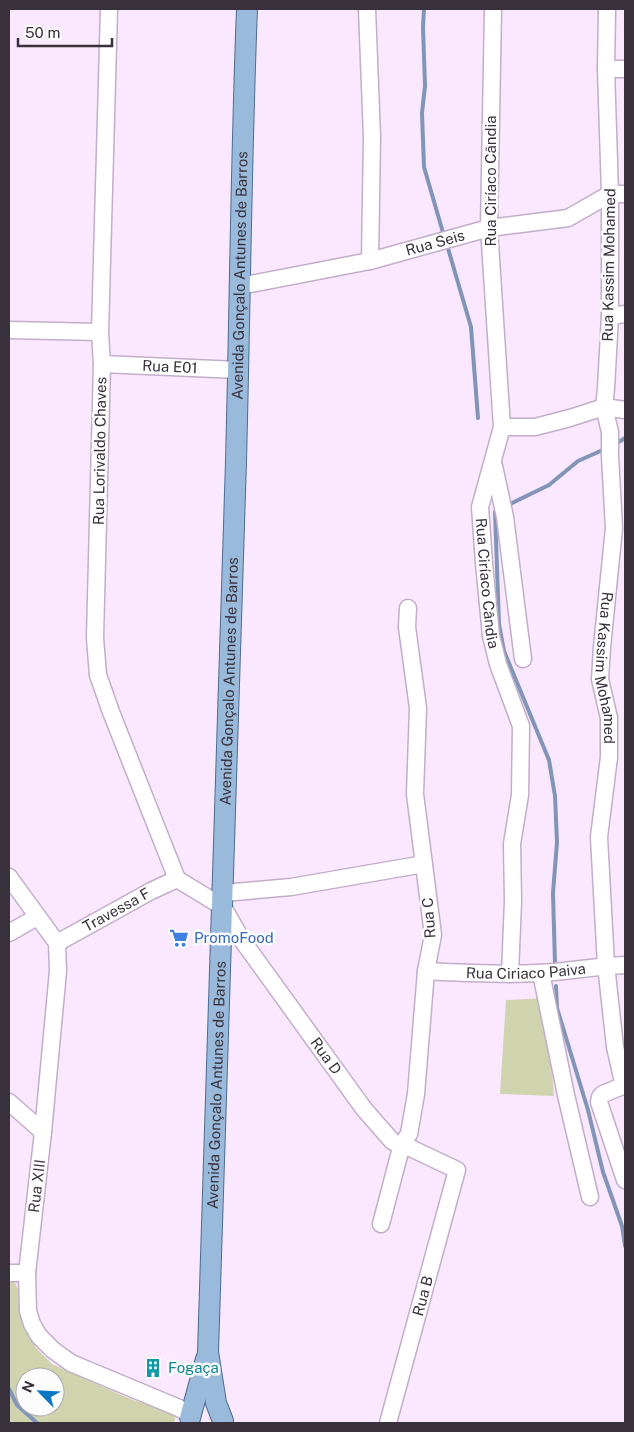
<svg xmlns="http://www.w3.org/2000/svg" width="634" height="1432" viewBox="0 0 634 1432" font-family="'Public Sans',sans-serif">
<rect width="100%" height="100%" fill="#f9e8ff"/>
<path fill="#cfd4af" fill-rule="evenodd" d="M546,998L554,1096L500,1094L506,1000Z
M9,1277L14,1281L19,1291L24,1319L36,1348L52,1364L128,1398L176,1415L174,1423H9ZM25,1377H55V1407H25Z"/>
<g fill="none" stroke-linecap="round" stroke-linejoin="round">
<path stroke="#8295b8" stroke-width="4" d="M424,9L423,27L425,86L422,113L424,167L444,236
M447,245L471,327L478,418
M614,445L625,438
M506,506L549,485L578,461L605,449
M500,509L495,512L499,624L504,651L549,760L555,796L557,842L553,893L555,964
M556,986L557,1008L588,1110L603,1172L622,1226L625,1246
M9,1389L17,1405L37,1423"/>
<g stroke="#c2aec9" stroke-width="19">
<g id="minor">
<path d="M109,9L100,332L102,364L95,638L98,675L111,712L177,879"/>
<path d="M367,9L372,137L370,261"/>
<path id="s1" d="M493,9L489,228L502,427L480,507L484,563L491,636L498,664L521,726L520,795L512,844L513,901L510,974"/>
<path id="s2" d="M607,9L606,69L610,194V316L606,388L604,407L610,432V456L614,528L602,647L600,679L609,718V757L599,837L606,965L615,1047L624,1086"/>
<path d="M606,69H625"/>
<path id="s3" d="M240,286L370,261L489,228L568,218L610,194H625"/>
<path d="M610,316L625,314"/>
<path d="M9,330L100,332"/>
<path id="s4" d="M102,364L238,370"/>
<path d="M502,427H535L570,418L604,407L625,410"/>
<path d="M494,466L505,517L523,659"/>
<path d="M9,877L57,943L58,971L43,1132L27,1273L28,1311L32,1324L39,1336L53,1350L71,1363L179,1408L186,1412L190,1418"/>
<path id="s5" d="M177,879L223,907L242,940L364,1109L392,1141L397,1144H402L457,1170L388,1423"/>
<path d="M224,893L291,887L424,864"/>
<path d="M9,933L37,917"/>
<path id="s6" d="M57,943L151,891L177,879"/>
<path id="s7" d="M426,971C463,973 500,975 538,973C567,972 596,966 625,965"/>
<path d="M541,973L566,1095L590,1197"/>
<path d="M625,1085L603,1094L600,1097L599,1102L625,1180"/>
<path d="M9,1102L43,1132"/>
<path d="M381,1224L402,1144L409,1134L416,1094L426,971L433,935L415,794L418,708L407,627L408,608"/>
<path d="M9,1273H27"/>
</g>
</g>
<g stroke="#4c6c93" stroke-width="22">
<g id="major">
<path d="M190,1418L206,1359"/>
<path id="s8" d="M223,1421L216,1403L208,1352C218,1055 227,758 236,461C240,310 241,159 247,9"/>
</g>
</g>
<use href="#minor" stroke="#fff" stroke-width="16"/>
<use href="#major" stroke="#9abadb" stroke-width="20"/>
</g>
<defs>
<g id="supermarket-bare" transform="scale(1.5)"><path d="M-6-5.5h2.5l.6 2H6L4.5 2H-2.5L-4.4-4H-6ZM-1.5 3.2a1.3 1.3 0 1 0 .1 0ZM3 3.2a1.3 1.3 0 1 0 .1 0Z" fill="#3f7fe0" stroke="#fcfcfc" stroke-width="2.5" paint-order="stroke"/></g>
<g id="building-bare" transform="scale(1.5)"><path d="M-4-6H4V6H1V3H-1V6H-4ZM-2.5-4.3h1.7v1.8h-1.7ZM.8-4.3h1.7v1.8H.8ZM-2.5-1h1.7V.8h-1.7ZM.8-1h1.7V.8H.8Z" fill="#0f9aa8" stroke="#fcfcfc" stroke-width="2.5" paint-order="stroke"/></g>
</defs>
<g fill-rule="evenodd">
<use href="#supermarket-bare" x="179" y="938"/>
<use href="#building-bare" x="153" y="1368"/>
</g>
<g text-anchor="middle" stroke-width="5" stroke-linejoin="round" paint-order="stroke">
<g font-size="15" fill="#38303b" stroke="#fcfcfc">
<text transform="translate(491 181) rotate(-90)" y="5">Rua Ciríaco Cândia</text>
<text dy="5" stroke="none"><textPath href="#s3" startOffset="200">Rua Seis</textPath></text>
<text transform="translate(609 265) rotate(-89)" y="5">Rua Kassim Mohamed</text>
<text dy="5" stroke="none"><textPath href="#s8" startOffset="1148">Avenida Gonçalo Antunes de Barros</textPath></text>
<text dy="5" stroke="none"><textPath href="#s4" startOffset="68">Rua E01</textPath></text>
<text transform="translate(100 451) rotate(-89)" y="5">Rua Lorivaldo Chaves</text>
<text dy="5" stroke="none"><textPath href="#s1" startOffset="578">Rua Ciríaco Cândia</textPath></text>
<text dy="5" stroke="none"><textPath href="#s2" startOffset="661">Rua Kassim Mohamed</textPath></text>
<text dy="5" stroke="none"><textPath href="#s8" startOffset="742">Avenida Gonçalo Antunes de Barros</textPath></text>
<text dy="5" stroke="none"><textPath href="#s6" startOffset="68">Travessa F</textPath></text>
<text transform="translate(429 918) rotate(-94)" y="5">Rua C</text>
<text dy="5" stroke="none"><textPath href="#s7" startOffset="100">Rua Ciriaco Paiva</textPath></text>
<text dy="5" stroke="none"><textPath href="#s5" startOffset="235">Rua D</textPath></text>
<text dy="5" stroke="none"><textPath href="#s8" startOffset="338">Avenida Gonçalo Antunes de Barros</textPath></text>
<text transform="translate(37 1186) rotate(-83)" y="5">Rua XIII</text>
<text transform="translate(423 1296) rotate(-75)" y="5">Rua B</text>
</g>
<g font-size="15" fill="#366cbe" stroke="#fcfcfc" text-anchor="start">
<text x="194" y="943">PromoFood</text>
</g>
<g font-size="15" fill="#0d838f" stroke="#fcfcfc" text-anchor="start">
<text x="168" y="1373">Fogaça</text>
</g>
</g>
<rect width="634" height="1432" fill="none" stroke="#38303b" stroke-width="20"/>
<g transform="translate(40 1392) rotate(294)"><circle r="24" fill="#fcfcfc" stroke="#aeaaaf"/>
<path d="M0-4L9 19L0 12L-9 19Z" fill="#0b77c2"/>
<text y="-8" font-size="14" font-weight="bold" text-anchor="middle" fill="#38303b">N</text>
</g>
<path d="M18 38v8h94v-8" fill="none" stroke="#38303b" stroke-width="2.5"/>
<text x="25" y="38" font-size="15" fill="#38303b" stroke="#fcfcfc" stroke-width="4" paint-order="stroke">50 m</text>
</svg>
